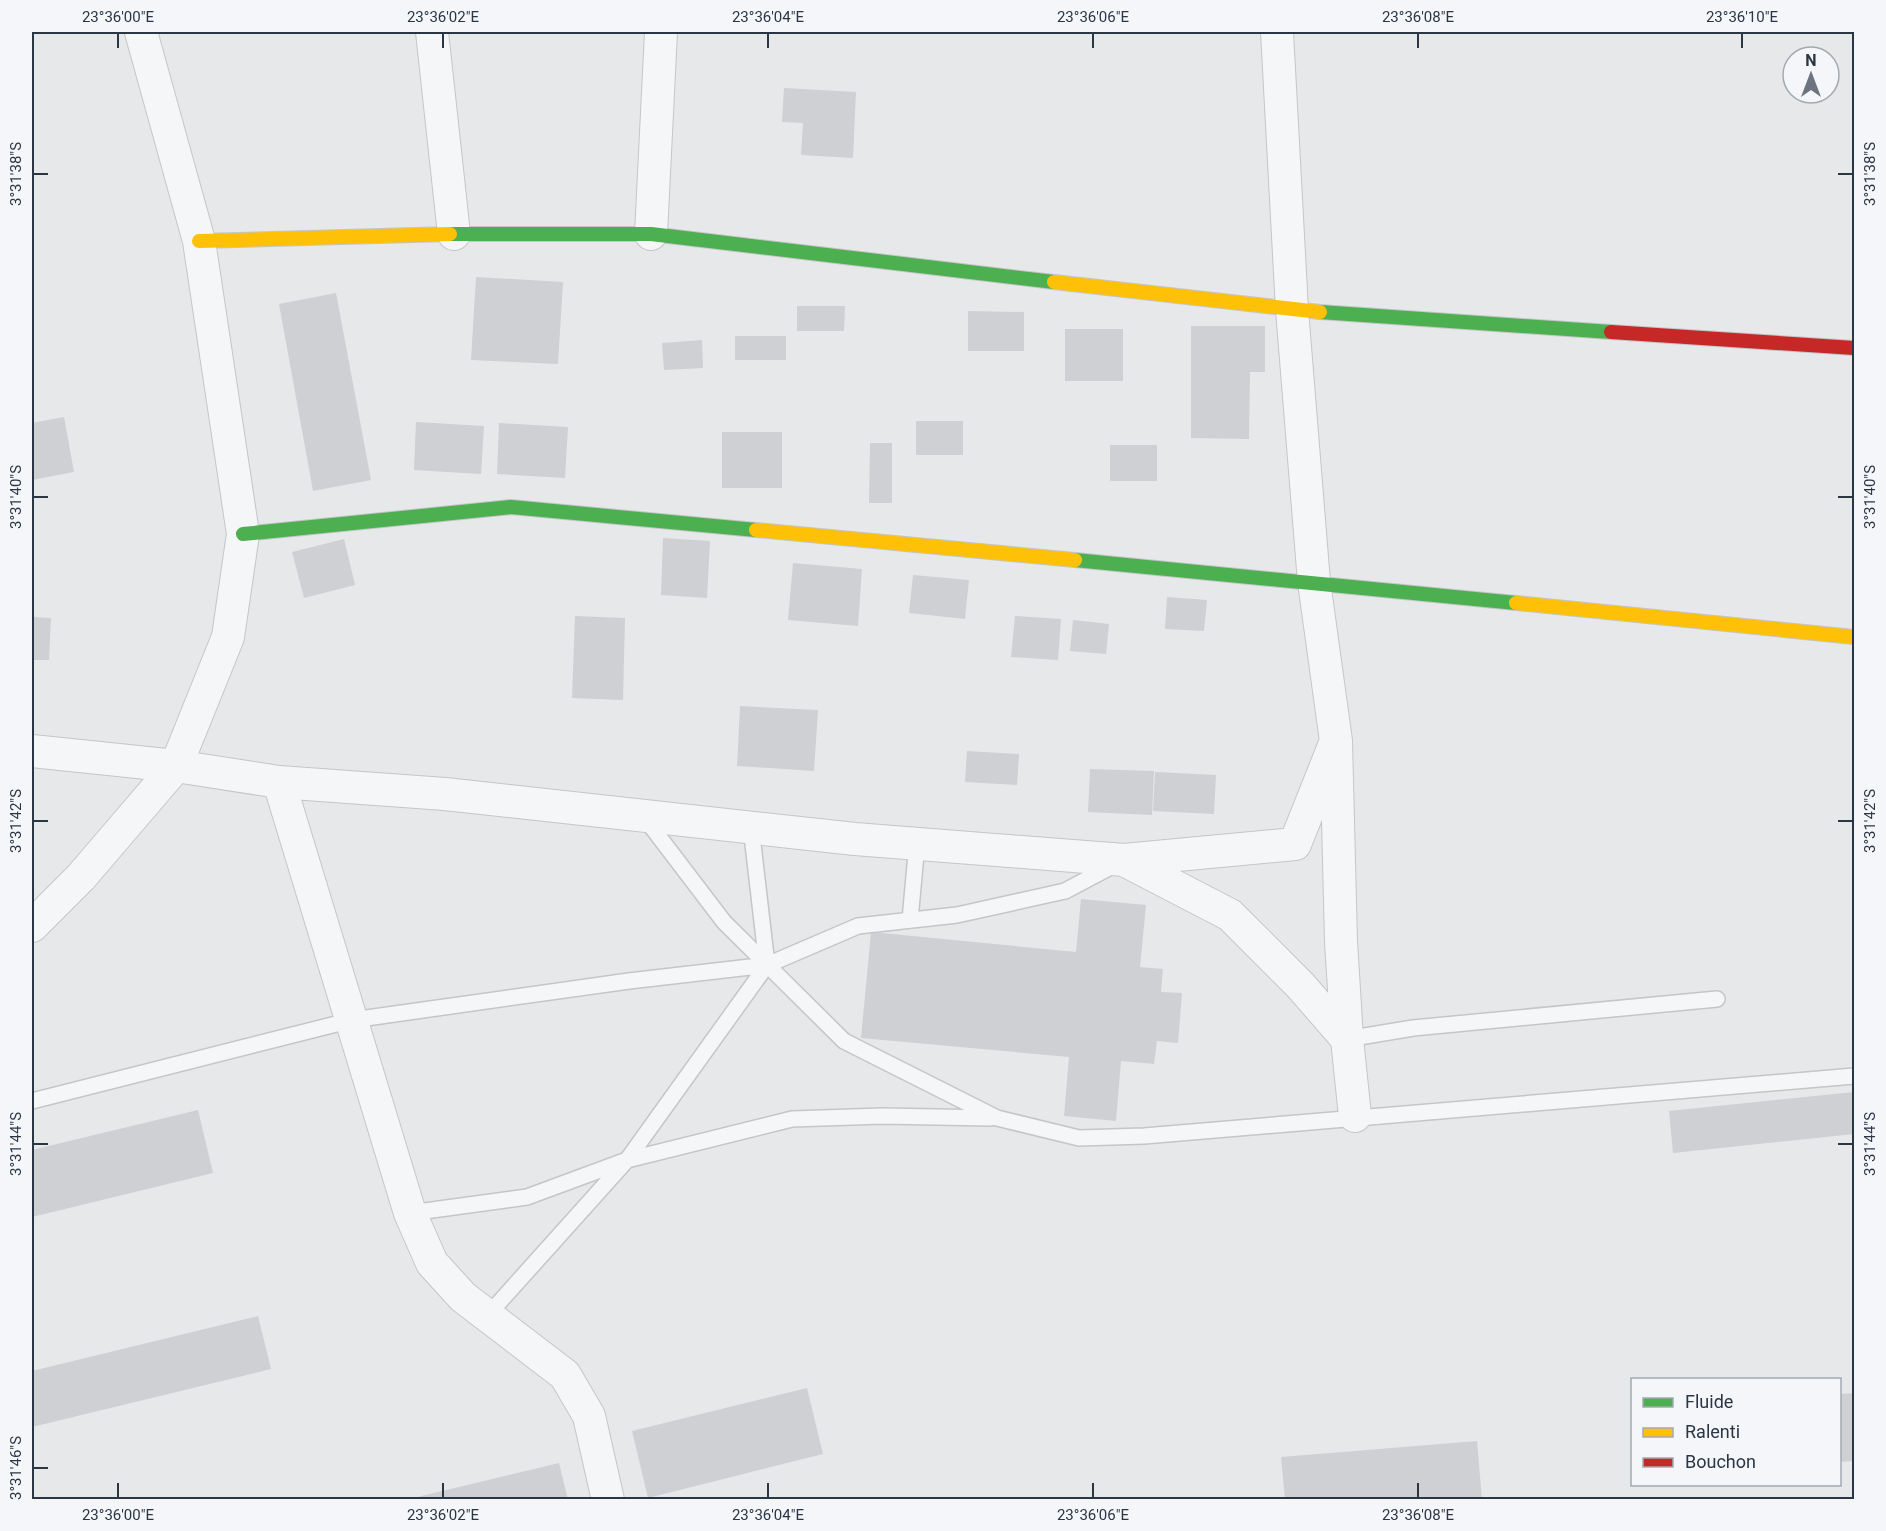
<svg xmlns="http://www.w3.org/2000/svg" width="1886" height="1531" viewBox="0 0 1886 1531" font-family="Roboto,sans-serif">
<rect width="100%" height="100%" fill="#e6e8ea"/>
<path fill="#ced0d3" d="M784,88L856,92L853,158L801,155L803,123L782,122Z
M476,277L563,282L558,364L471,360Z
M336,293L371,480L313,491L279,304Z
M797,306H845L844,331H797Z
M968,311L1024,312V351H968Z
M1191,326H1265V372H1250L1249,439L1191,438Z
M1065,329H1123V381H1065Z
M735,336H786V360H735Z
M702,340L703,368L664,370L662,343Z
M64,417L74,472L32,480V423Z
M916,421H963V455H916Z
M416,422L484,426L481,474L414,470Z
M499,423L568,427L565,478L497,474Z
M722,432H782V488H722Z
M870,443H892V503H869Z
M1110,445H1157V481H1110Z
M663,538L710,541L707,598L661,595Z
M344,539L355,585L304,598L292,552Z
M793,563L862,569L858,626L788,620Z
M913,575L969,580L965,619L909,613Z
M1167,597L1207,600L1204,631L1165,629Z
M575,616L625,618L623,700L572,698Z
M1015,616L1061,619L1058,660L1011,657Z
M32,617L51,618L49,660H32Z
M1073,620L1109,624L1106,654L1070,651Z
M740,706L818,710L814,771L737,766Z
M967,751L1019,754L1017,785L965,782Z
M1090,769L1154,771L1152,815L1088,812Z
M1155,772L1216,775L1214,814L1153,811Z
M1081,899L1146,905L1140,967L1163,969L1161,992L1182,993L1178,1043L1157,1041L1154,1064L1121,1061L1116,1121L1064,1116L1069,1057L861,1038L871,932L1076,952Z
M1854,1092V1134L1673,1153L1669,1111Z
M198,1110L213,1173L32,1217V1150Z
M258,1316L271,1369L32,1427V1371Z
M807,1388L823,1454L648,1498L632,1431Z
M1854,1393V1461L1840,1462V1394Z
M1477,1441L1482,1500H1285L1281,1457Z
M559,1463L568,1500H410L409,1499Z"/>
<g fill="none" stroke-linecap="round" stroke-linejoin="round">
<g stroke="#c4c6c8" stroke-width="18">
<path id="lane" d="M644,817L724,922L844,1041L997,1118L1079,1138L1144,1136L1854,1076
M910,920L917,843
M1347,1039L1413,1028L1717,999
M32,1101L352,1020L629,981L767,965L858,926L957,915L1065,891L1116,864
M410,1213L527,1197L627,1160L792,1119L882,1116L991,1118
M487,1316L627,1160L767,965L751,827"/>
</g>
<g stroke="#c4c6c8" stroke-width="34">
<path id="street" d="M432,32L454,234
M1277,32L1292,310L1314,582L1336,741L1341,941L1347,1039L1355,1116
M651,234L661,32
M32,751L176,766L279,782L410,1213L432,1263L463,1297L565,1375L589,1416L608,1500
M279,782L445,794L855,839L1124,860L1295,844L1336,741
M1124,860L1230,915L1300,985L1347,1039
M32,926L81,877L176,766L228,637L243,534L199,241L141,32"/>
</g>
<g stroke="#c4c6c8" stroke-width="16">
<path id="fast" d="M450,234H651L1054,282
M1320,312L1611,332
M243,534L511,507L756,530
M1075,560L1516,603"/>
</g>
<g stroke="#c4c6c8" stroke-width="16">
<path id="slow" d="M199,241L450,234
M1054,282L1320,312
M756,530L1075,560
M1516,603L1854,637"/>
</g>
<g stroke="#c4c6c8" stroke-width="16">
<path id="jam" d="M1611,332L1854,348"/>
</g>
<use href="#lane" stroke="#f5f6f7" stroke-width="15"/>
<use href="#street" stroke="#f5f6f7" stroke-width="32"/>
<use href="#fast" stroke="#4caf50" stroke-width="14"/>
<use href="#slow" stroke="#ffc107" stroke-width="14"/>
<use href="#jam" stroke="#c62828" stroke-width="14"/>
</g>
<path fill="none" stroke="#2b3645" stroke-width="2" d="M118,33V48M443,33V48M768,33V48M1093,33V48M1418,33V48M1742,33V48M33,174H48M1838,174H1853M33,497H48M1838,497H1853M33,821H48M1838,821H1853M33,1144H48M1838,1144H1853M33,1468H48M118,1483V1498M443,1483V1498M768,1483V1498M1093,1483V1498M1418,1483V1498"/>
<rect width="1886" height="1531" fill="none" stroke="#f4f6f9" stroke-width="66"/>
<rect x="1631" y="1378" width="210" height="108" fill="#f4f6f9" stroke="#a4a9b1" stroke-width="1.5"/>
<rect x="1643" y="1398" width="30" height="9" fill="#4caf50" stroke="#a4a9b1" stroke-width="1.5"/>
<text x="1685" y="1408" font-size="18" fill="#2b3645">Fluide</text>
<rect x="1643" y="1428" width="30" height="9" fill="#ffc107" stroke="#a4a9b1" stroke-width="1.5"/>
<text x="1685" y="1438" font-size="18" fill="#2b3645">Ralenti</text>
<rect x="1643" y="1458" width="30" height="9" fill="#c62828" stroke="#a4a9b1" stroke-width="1.5"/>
<text x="1685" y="1468" font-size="18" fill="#2b3645">Bouchon</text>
<g transform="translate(1811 75)"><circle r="28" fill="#f4f6f9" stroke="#a4a9b1" stroke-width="1.5"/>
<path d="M0-4.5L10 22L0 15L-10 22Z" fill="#6c747f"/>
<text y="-9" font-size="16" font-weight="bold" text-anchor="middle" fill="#2b3645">N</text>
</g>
<rect x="33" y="33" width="1820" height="1465" fill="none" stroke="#2b3645" stroke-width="2"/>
<g font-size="15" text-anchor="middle" fill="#2b3645">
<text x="118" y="22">23°36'00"E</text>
<text x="443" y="22">23°36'02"E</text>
<text x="768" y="22">23°36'04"E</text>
<text x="1093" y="22">23°36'06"E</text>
<text x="1418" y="22">23°36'08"E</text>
<text x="1742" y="22">23°36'10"E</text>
<text transform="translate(16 174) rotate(-90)" y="5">3°31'38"S</text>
<text transform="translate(1870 174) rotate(-90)" y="5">3°31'38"S</text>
<text transform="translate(16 497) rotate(-90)" y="5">3°31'40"S</text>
<text transform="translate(1870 497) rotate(-90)" y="5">3°31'40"S</text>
<text transform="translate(16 821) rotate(-90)" y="5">3°31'42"S</text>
<text transform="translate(1870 821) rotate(-90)" y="5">3°31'42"S</text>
<text transform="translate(16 1144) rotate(-90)" y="5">3°31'44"S</text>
<text transform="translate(1870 1144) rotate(-90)" y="5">3°31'44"S</text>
<text transform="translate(16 1468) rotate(-90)" y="5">3°31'46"S</text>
<text x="118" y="1520">23°36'00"E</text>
<text x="443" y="1520">23°36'02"E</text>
<text x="768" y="1520">23°36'04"E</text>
<text x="1093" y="1520">23°36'06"E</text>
<text x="1418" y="1520">23°36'08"E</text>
</g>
</svg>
